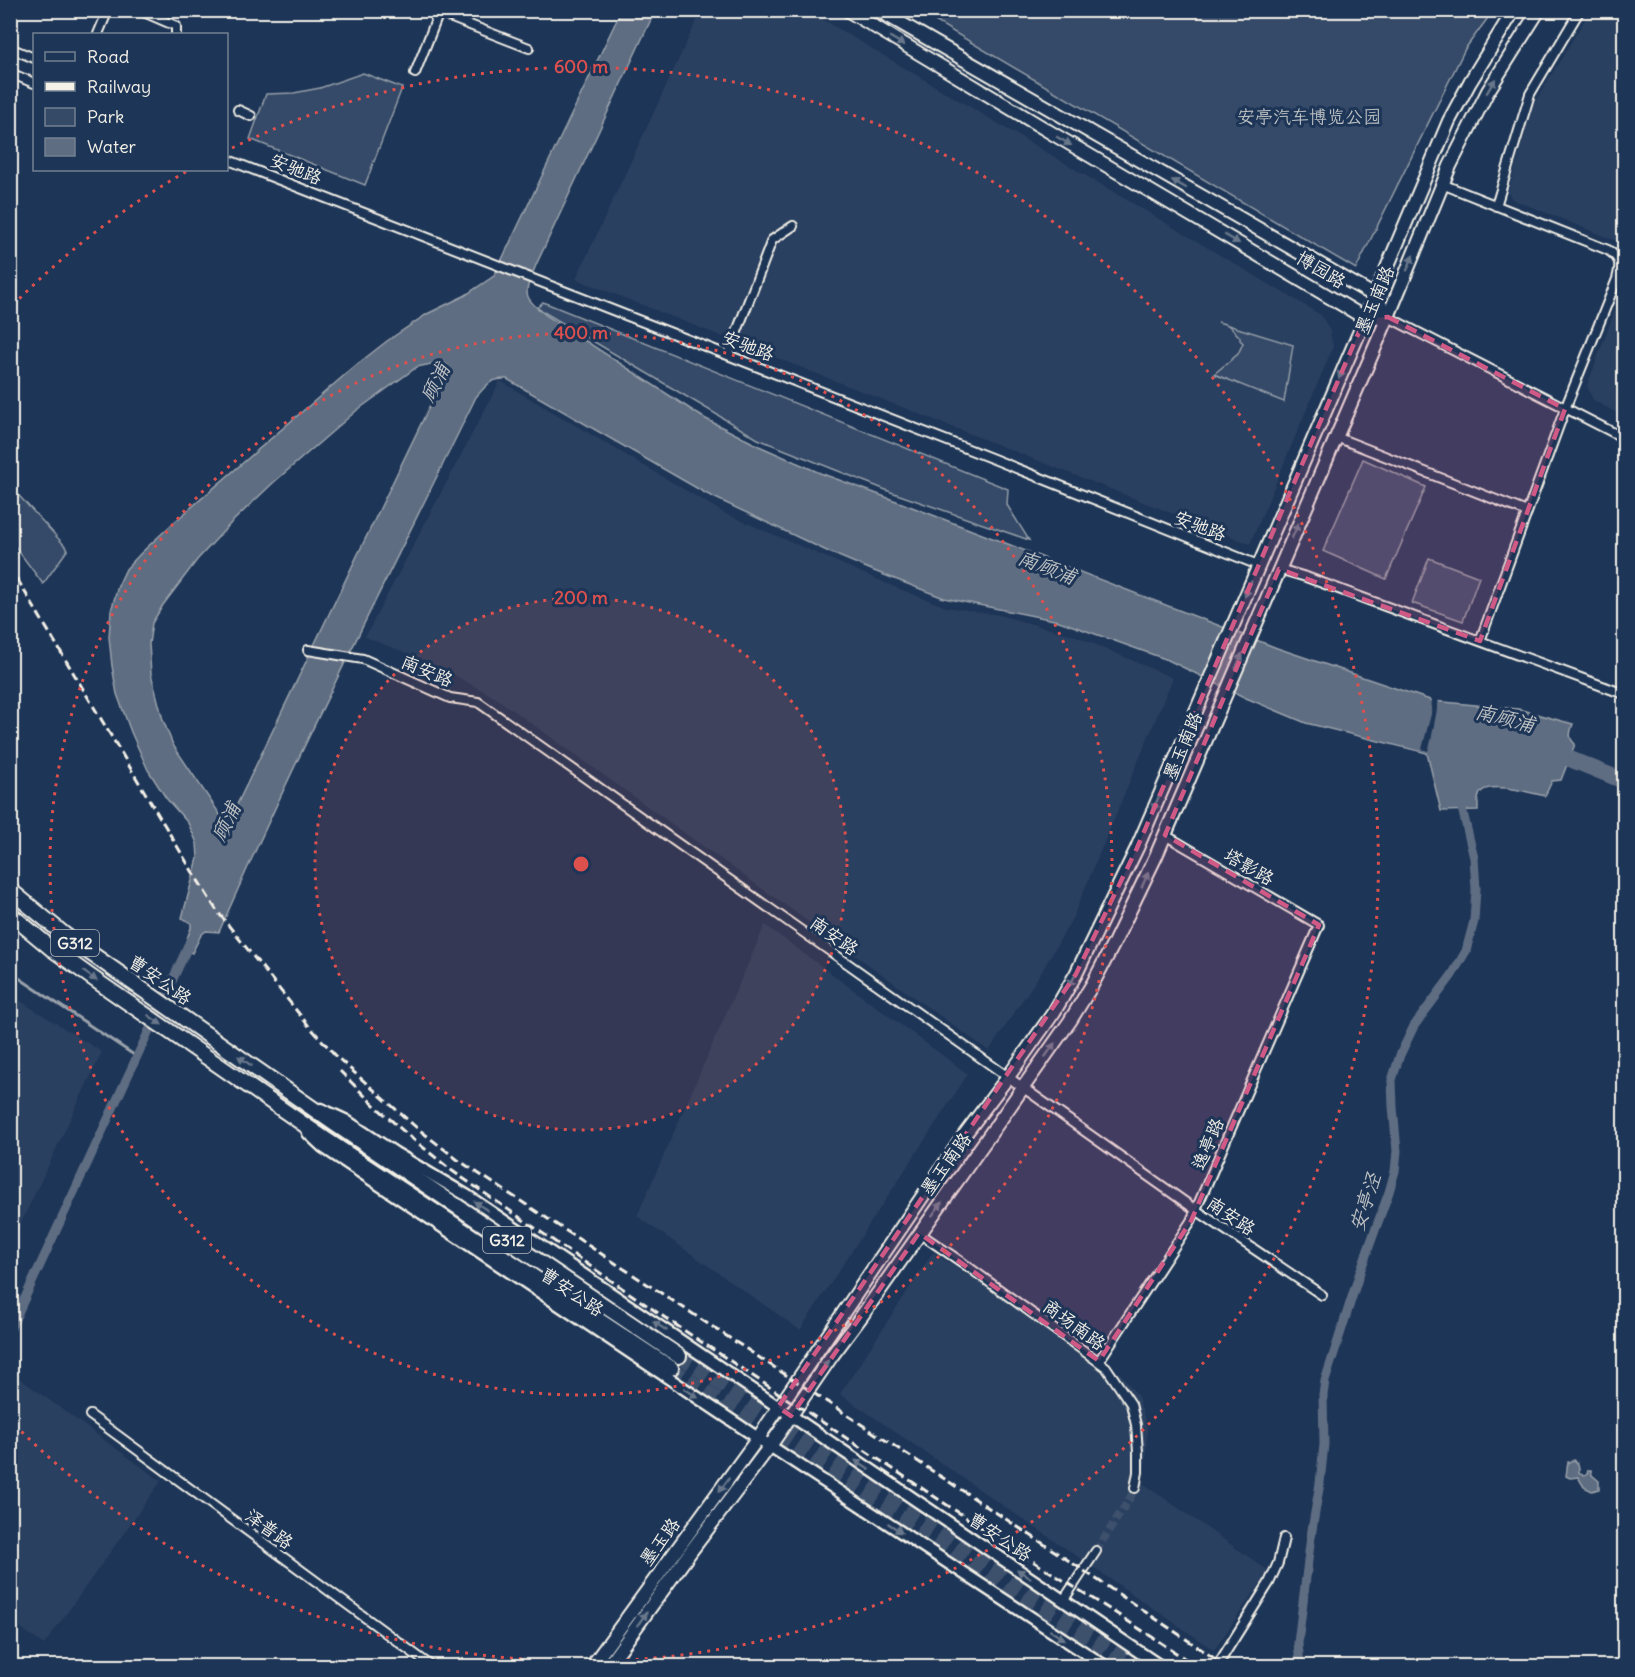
<svg xmlns="http://www.w3.org/2000/svg" width="1635" height="1677" viewBox="0 0 1635 1677" font-family="Delius,'LXGW WenKai TC',sans-serif">
<rect width="100%" height="100%" fill="#1d3557"/>
<filter id="ink" filterUnits="userSpaceOnUse"><feTurbulence type="fractalNoise" baseFrequency=".0167" numOctaves="2"/><feDisplacementMap in="SourceGraphic" scale="12" xChannelSelector="R" yChannelSelector="G"/><feConvolveMatrix kernelMatrix="1 2 1 2 8 2 1 2 1" color-interpolation-filters="sRGB"/></filter>
<g filter="url(#ink)">
<path fill="#2a4060" d="M701,11H806L817,16L1321,315L1330,331L1333,347L1250,544L576,279Z
M1590,11H1624V244L1512,199L1508,193L1533,105Z
M1624,285V417L1593,400L1587,386Z
M500,381L726,514L897,588L946,607L999,615L1076,636L1173,678L1073,917L1042,971L989,1051L496,698L449,672L422,659L365,637Z
M765,925L968,1074L800,1330L637,1216Z
M11,995L102,1052L11,1244Z
M933,1252L1121,1374L1138,1396L1147,1427L1146,1460L1141,1482L1269,1571L1214,1650L840,1394Z
M19,1378L161,1481L44,1645L11,1621L10,1396Z"/>
<path fill="#354a67" stroke="#949ea8" stroke-width="1.5" d="M918,11H1493L1465,49L1356,269Z
M363,73L402,88L365,185L250,139L266,94L294,93L320,88Z
M543,302L1008,489L1007,505L1029,540L891,492L758,439L537,308Z
M1218,322L1293,345L1284,402L1214,374L1238,354L1243,343L1240,340V337L1228,325Z
M1363,459L1426,487L1386,579L1323,551Z
M10,486L68,549L43,584L11,541Z
M1429,558L1479,577L1463,621L1412,603Z"/>
<path fill="#5e6d82" stroke="#9aa2ab" stroke-width="1.5" fill-rule="evenodd" d="M621,11H655L536,265C524,295 521,295 547,316L704,418L759,446L820,473L899,502L1277,648L1433,701L1518,709L1573,724C1570,732 1568,738 1575,744L1561,780L1552,781L1545,796C1530,793 1494,782 1482,791C1477,795 1478,803 1478,810L1441,811L1427,753L1306,723L1246,698L1168,660L1059,621L944,598L874,571L829,552L707,494L507,379C490,378 487,385 476,397C389,575 298,751 219,932L206,931L201,935L192,953L183,949L191,928V923L182,918L198,858L197,843L188,823L166,798L148,770L131,732L117,694L112,666L109,637L111,611L118,586L126,569L141,553L172,524L355,366L387,341L427,314L464,296L494,276ZM441,362L447,365L445,374L229,821L225,822L173,745L163,720L151,674L149,644L152,623L163,605L197,560L231,523L273,483L356,411L417,367Z
M1574,1460C1579,1463 1579,1466 1579,1472L1583,1475L1587,1474L1588,1470H1591L1592,1475L1599,1481V1489L1592,1491L1584,1487L1578,1477L1570,1478L1566,1476L1568,1462Z"/>
<path fill="#1d3557" d="M1432,698L1439,699L1431,741L1428,751L1422,749L1431,714Z"/>
<g fill="none" stroke-linecap="round" stroke-linejoin="round">
<path stroke="#9aa2ab" stroke-width="3" d="M10,972L137,1057"/>
<path stroke="#5e6d82" stroke-width="9" d="M10,1330L191,940
M1300,1666L1298,1643L1311,1536L1320,1483L1324,1444L1323,1395L1325,1381L1361,1269L1389,1192L1395,1171L1397,1151L1393,1107L1392,1080L1400,1055L1414,1026L1452,975L1466,951L1474,921L1476,889L1474,858L1460,800"/>
<path stroke="#5e6d82" stroke-width="16" d="M1548,750L1624,781"/>
<path stroke="#3d516d" stroke-width="8" stroke-dasharray="8 4" stroke-linecap="butt" d="M1096,1551L1130,1498L1135,1488"/>
<path stroke="#3d516d" stroke-width="14" stroke-dasharray="14 7" stroke-linecap="butt" d="M679,1356L1141,1666
M671,1368L1119,1666"/>
<g stroke="#f4f1e8" stroke-width="12">
<path id="street" d="M139,10L176,26V34
M439,13L529,48
M98,34L108,10
M10,48L34,58
M10,73L34,83
M415,73L440,10
M238,110L251,116
M226,159L991,458L1258,565
M1442,184L1608,250C1621,259 1621,264 1617,279L1565,409L1480,641
M1496,206L1530,94L1580,10
M1388,317L1624,438
M728,355L772,240L793,226
M1336,437L1527,512
M1279,569L1306,577L1624,694
M308,650L363,659L450,698L478,702L1196,1210L1322,1295
M919,1233L963,1263L1106,1367L1131,1404L1136,1425L1138,1452V1472L1135,1488
M1099,1361L1191,1221L1319,925L1165,835
M90,1415L431,1666
M1063,1601L1096,1551
M1217,1666L1269,1583L1278,1563L1284,1538"/>
</g>
<g stroke="#f4f1e8" stroke-width="15">
<path id="secondary" d="M321,1109L345,1120L395,1153L466,1195L1160,1666
M308,1133L323,1147L770,1446L1105,1666"/>
</g>
<g stroke="#f4f1e8" stroke-width="16">
<path id="primary" d="M847,10L1055,135L1365,318L1388,317
M878,10L1375,296L1388,317
M592,1666L758,1438L965,1134L1008,1077L1054,1012L1076,974L1137,848L1375,296L1449,121L1470,82L1514,10
M608,1666L691,1551L770,1446L831,1357L861,1317L1070,1021L1092,985L1114,943L1156,856L1388,317L1450,166L1488,91L1539,10"/>
</g>
<g stroke="#f4f1e8" stroke-width="18">
<path id="highway" d="M10,890L66,936L335,1124L679,1356
M10,914L52,949L91,977L325,1139L671,1368"/>
</g>
<use href="#street" stroke="#1d3557" stroke-width="8"/>
<use href="#secondary" stroke="#1d3557" stroke-width="10"/>
<use href="#primary" stroke="#1d3557" stroke-width="12"/>
<use href="#highway" stroke="#1d3557" stroke-width="14"/>
<path stroke="#f4f1e8" stroke-width="3" stroke-dasharray="9 4.5" stroke-linecap="butt" d="M10,567L189,866L217,911L308,1025L339,1059L417,1128L458,1160L1053,1550L1226,1666
M340,1071L371,1102L409,1136L451,1170L664,1317L1012,1548L1114,1612L1196,1666"/>
</g>
<defs><path id="oneway-solid" d="M-6-.8H1V-3.2L6.5 0L1 3.2V.8H-6Z" transform="scale(1.5)"/></defs>
<g fill="#68778a">
<use href="#oneway-solid" transform="translate(897 41) rotate(31)"/>
<use href="#oneway-solid" transform="translate(1491 86) rotate(-59)"/>
<use href="#oneway-solid" transform="translate(1064 141) rotate(30)"/>
<use href="#oneway-solid" transform="translate(1179 184) rotate(-150)"/>
<use href="#oneway-solid" transform="translate(1232 239) rotate(30)"/>
<use href="#oneway-solid" transform="translate(1410 263) rotate(-68)"/>
<use href="#oneway-solid" transform="translate(1342 371) rotate(113)"/>
<use href="#oneway-solid" transform="translate(1295 531) rotate(-67)"/>
<use href="#oneway-solid" transform="translate(1248 589) rotate(113)"/>
<use href="#oneway-solid" transform="translate(1239 661) rotate(-67)"/>
<use href="#oneway-solid" transform="translate(1156 803) rotate(113)"/>
<use href="#oneway-solid" transform="translate(1145 880) rotate(-66)"/>
<use href="#oneway-solid" transform="translate(90 976) rotate(35)"/>
<use href="#oneway-solid" transform="translate(1073 979) rotate(120)"/>
<use href="#oneway-solid" transform="translate(155 1020) rotate(35)"/>
<use href="#oneway-solid" transform="translate(1050 1050) rotate(-55)"/>
<use href="#oneway-solid" transform="translate(245 1061) rotate(-145)"/>
<use href="#oneway-solid" transform="translate(481 1206) rotate(-146)"/>
<use href="#oneway-solid" transform="translate(937 1209) rotate(-54)"/>
<use href="#oneway-solid" transform="translate(660 1326) rotate(-146)"/>
<use href="#oneway-solid" transform="translate(824 1367) rotate(-56)"/>
<use href="#oneway-solid" transform="translate(691 1393) rotate(34)"/>
<use href="#oneway-solid" transform="translate(862 1465) rotate(-146)"/>
<use href="#oneway-solid" transform="translate(724 1485) rotate(126)"/>
<use href="#oneway-solid" transform="translate(895 1528) rotate(34)"/>
<use href="#oneway-solid" transform="translate(1024 1574) rotate(-146)"/>
<use href="#oneway-solid" transform="translate(642 1619) rotate(-54)"/>
<use href="#oneway-solid" transform="translate(1057 1635) rotate(33)"/>
</g>
</g>
<path fill="#d15985" fill-opacity="0.2" stroke="#d15985" stroke-width="4.5" stroke-dasharray="12 8" stroke-linejoin="round" d="M1388,317L1565,409L1480,641L1279,569L1165,835L1319,925L1191,1221L1099,1361L919,1233L791,1416L778,1407L1076,974L1137,848L1365,318Z"/>
<circle cx="581" cy="864" r="266" fill="#dc504e" fill-opacity=".12"/>
<g fill="none" stroke="#dc504e" stroke-width="3" stroke-dasharray="3 6">
<circle cx="581" cy="864" r="266"/>
<circle cx="581" cy="864" r="531"/>
<path d="M13 305A797 797 0 0 1 189 170M232 148A797 797 0 1 1 13 1423"/>
</g>
<g text-anchor="middle" stroke-width="6" stroke-linejoin="round" paint-order="stroke">
<g fill="#1d3557" stroke="#b4b9bc" stroke-width="1.5">
<rect x="51" y="930" width="48" height="26" rx="4.5"/>
<rect x="483" y="1227" width="48" height="26" rx="4.5"/>
</g>
<g font-size="16" font-weight="bold" fill="#f4f1e8">
<text x="75" y="949">G312</text>
<text x="507" y="1246">G312</text>
</g>
<g font-size="18" fill="#bbbfc1" stroke="#1d3557">
<text x="1309" y="123">安亭汽车博览公园</text>
</g>
<g font-size="18" fill="#f4f1e8" stroke="#1d3557">
<text transform="translate(296 169) rotate(22)" y="6">安驰路</text>
<text transform="translate(1321 270) rotate(31)" y="6">博园路</text>
<text transform="translate(1375 300) rotate(-67)" y="6">墨玉南路</text>
<text transform="translate(748 346) rotate(21)" y="6">安驰路</text>
<text transform="translate(1200 526) rotate(21)" y="6">安驰路</text>
<text transform="translate(427 671) rotate(23)" y="6">南安路</text>
<text transform="translate(1183 746) rotate(-67)" y="6">墨玉南路</text>
<text transform="translate(1249 867) rotate(30)" y="6">塔影路</text>
<text transform="translate(834 936) rotate(35)" y="6">南安路</text>
<text transform="translate(160 980) rotate(35)" y="6">曹安公路</text>
<text transform="translate(1208 1144) rotate(-67)" y="6">逸亭路</text>
<text transform="translate(946 1164) rotate(-54)" y="6">墨玉南路</text>
<text transform="translate(1231 1216) rotate(34)" y="6">南安路</text>
<text transform="translate(572 1292) rotate(34)" y="6">曹安公路</text>
<text transform="translate(1074 1325) rotate(36)" y="6">商场南路</text>
<text transform="translate(269 1529) rotate(36)" y="6">泽普路</text>
<text transform="translate(1000 1537) rotate(34)" y="6">曹安公路</text>
<text transform="translate(660 1542) rotate(-54)" y="6">墨玉路</text>
</g>
<g font-size="20" font-style="italic" fill="#c0c3c4" stroke="#1d3557">
<text transform="translate(435 383) rotate(-64)" y="7">顾浦</text>
<text transform="translate(1047 567) rotate(21)" y="7">南顾浦</text>
<text transform="translate(1505 718) rotate(14)" y="7">南顾浦</text>
<text transform="translate(226 822) rotate(-65)" y="7">顾浦</text>
<text transform="translate(1365 1202) rotate(-72)" y="7">安亭泾</text>
</g>
</g>
<circle cx="581" cy="864" r="9" fill="#dc504e" stroke="#1d3557" stroke-width="3"/>
<g font-size="18" text-anchor="middle" font-weight="bold" fill="#dc504e" stroke="#1d3557" stroke-width="6" stroke-linejoin="round" paint-order="stroke">
<text x="581" y="73">600 m</text>
<text x="581" y="339">400 m</text>
<text x="581" y="604">200 m</text>
</g>
<rect width="1635" height="1677" fill="none" stroke="#1d3557" stroke-width="36"/>
<rect x="18" y="18" width="1599" height="1641" fill="none" stroke="#f4f1e8" stroke-width="2" filter="url(#ink)"/>
<rect x="33" y="33" width="195" height="138" fill="#1d3557" stroke="#738091" stroke-width="1.5"/>
<rect x="45" y="52" width="30" height="9" fill="#1d3557" stroke="#738091" stroke-width="1.5"/>
<text x="87" y="63" font-size="18" fill="#f4f1e8">Road</text>
<rect x="45" y="82" width="30" height="9" fill="#f4f1e8" stroke="#738091" stroke-width="1.5"/>
<text x="87" y="93" font-size="18" fill="#f4f1e8">Railway</text>
<rect x="45" y="108" width="30" height="18" fill="#354a67" stroke="#738091" stroke-width="1.5"/>
<text x="87" y="123" font-size="18" fill="#f4f1e8">Park</text>
<rect x="45" y="138" width="30" height="18" fill="#5e6d82" stroke="#738091" stroke-width="1.5"/>
<text x="87" y="153" font-size="18" fill="#f4f1e8">Water</text>
</svg>
